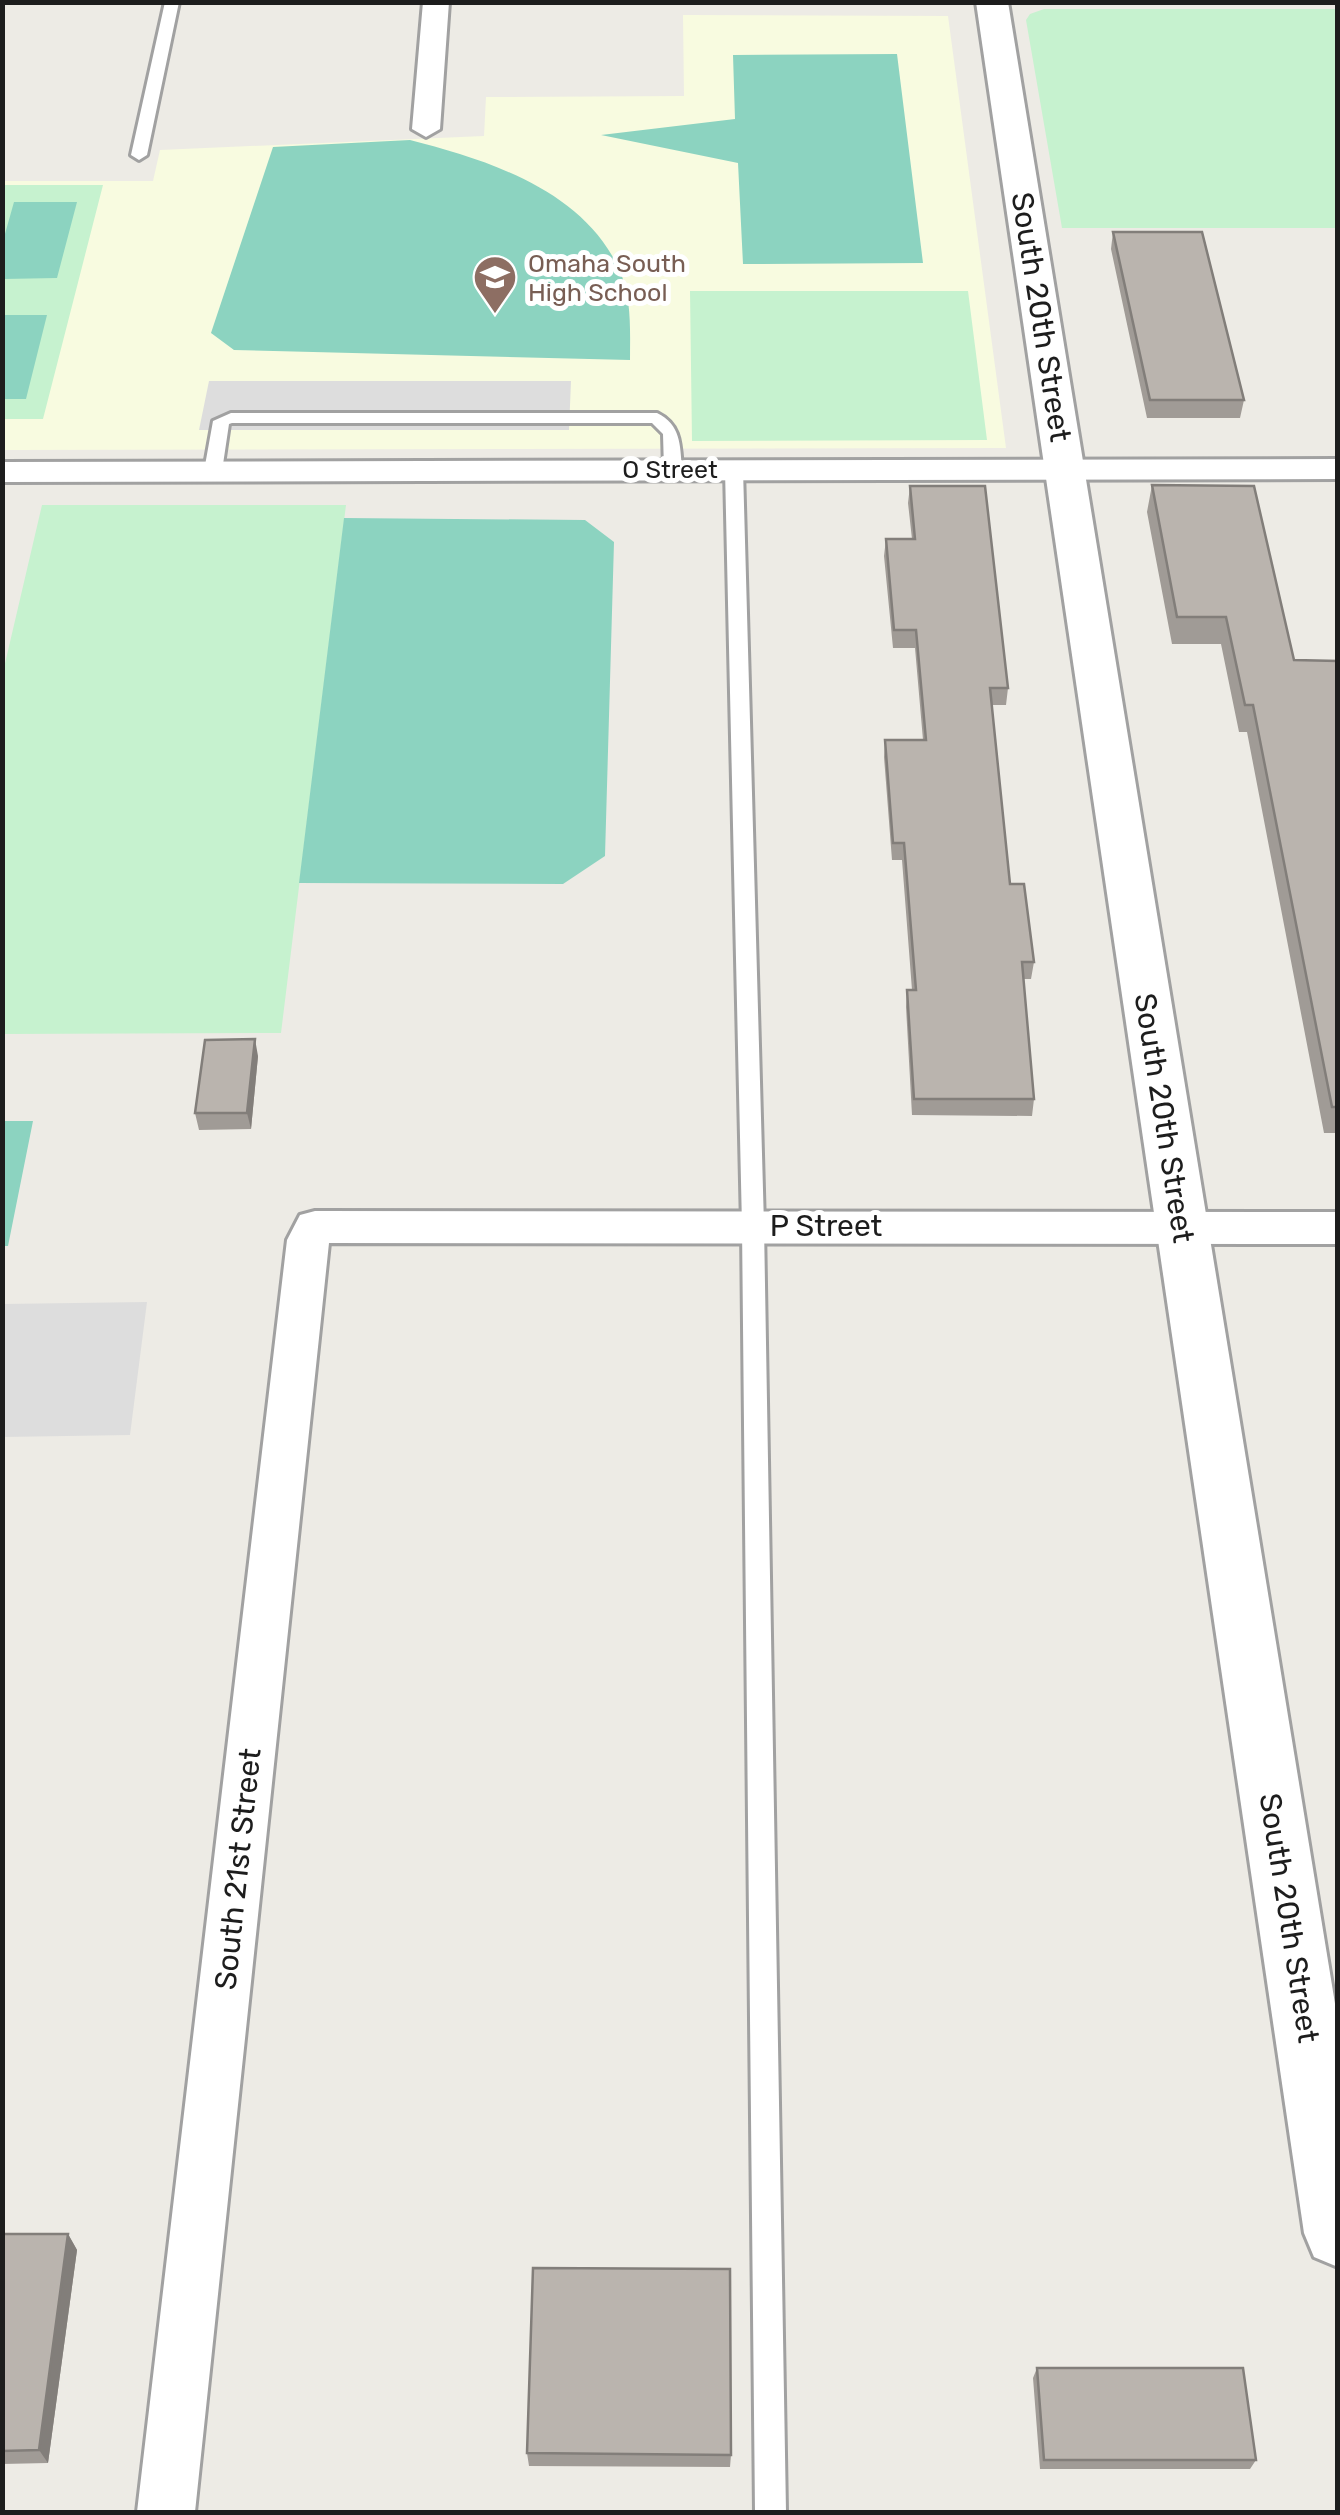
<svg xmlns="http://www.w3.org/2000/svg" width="1340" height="2515" viewBox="0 0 1340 2515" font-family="Rubik,sans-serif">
<rect width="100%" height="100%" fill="#edebe5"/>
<path fill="#f8fbe0" d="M683,15L948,16L1006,448L3,450V181H153L160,150L484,136L486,97L684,96Z"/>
<path fill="#c6f2cf" d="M1044,9H1337V228H1062L1026,20L1030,14Z
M3,185H103L43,419H3Z
M690,291H968L987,440L692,441Z
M42,505H346L281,1033L3,1034V672Z"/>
<path fill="#8cd3c0" d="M897,54L923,263L743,264L738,163L601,135L735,119L733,55Z
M410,140C488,160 583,190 619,269C632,297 630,330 630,360L234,350L211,333L273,147Z
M14,202H77L57,278L3,279V241Z
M3,315H47L26,399H3Z
M344,518L585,520L614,542L605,856L563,884L299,883Z
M3,1121H33L8,1246H2Z"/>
<path fill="#ddd" d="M209,381H571L569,430H199Z
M147,1302L130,1435L3,1437V1304Z"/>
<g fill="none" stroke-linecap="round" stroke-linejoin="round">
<g stroke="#a1a1a1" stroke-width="6">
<path id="service" d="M165,2H179L147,155L139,160L131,155Z
M231,413H657C681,425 680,444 682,469L673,474L664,469L663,434L652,423H232L229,424L222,471L213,476L207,475L204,471L213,421Z
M734,464L743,469L764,1226L786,2512H755L742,1226L725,469Z"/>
</g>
<g stroke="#a1a1a1" stroke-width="6">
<path id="minor" d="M423,2H449L440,129L426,137L412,129Z
M1338,459V479L2,482V462Z
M315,1211L1338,1212V1244L329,1243L195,2512H137L287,1240L300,1215Z"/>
</g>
<g stroke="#a1a1a1" stroke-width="6">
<path id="tertiary" d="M976,2H1008L1338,2022V2267L1314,2257L1304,2233Z"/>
</g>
<use href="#service" fill="#fff" fill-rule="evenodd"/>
<use href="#minor" fill="#fff" fill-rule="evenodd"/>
<use href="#tertiary" fill="#fff" fill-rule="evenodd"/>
</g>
<path fill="#a09b96" d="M1113,232L1244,400L1240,418H1147L1111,249Z
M1152,485L1294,660L1338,661V1133H1324L1247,732H1239L1221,644H1172L1147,512Z
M910,486L1008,688L1006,705H992L1010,884L1034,962L1031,979H1023L1034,1099L1032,1116L912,1115L906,1007L907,990H912L902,860H892L884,757L885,740H923L915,648H893L884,556L886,539H912L908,503Z
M258,1056L251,1129L199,1130L195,1113Z
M2,2234H68L77,2250L48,2463L2,2464Z
M1037,2368L1256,2460L1250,2469H1040L1033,2378Z
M527,2453L731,2455L730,2467L529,2466Z"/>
<path fill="#827e7a" d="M255,1039L258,1056L251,1129L247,1113Z
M68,2234L77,2250L48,2463L39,2450Z"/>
<path fill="#bab4ae" stroke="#827e7a" stroke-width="2.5" d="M1113,232H1202L1244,400H1150Z
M1152,485L1254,486L1294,660L1338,661V1107H1332L1253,705H1245L1226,617H1177Z
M910,486H985L1008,688H990L1010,884H1024L1034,962H1022L1034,1099H914L907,990H916L904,843H893L885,740H926L916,630H894L886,539H915Z
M255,1039L247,1113H195L205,1040Z
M2,2234H68L39,2450L2,2451Z
M533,2268L730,2269L731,2455L527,2453Z
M1037,2368H1243L1256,2460H1044Z"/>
<defs>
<g id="school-pin" transform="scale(2.25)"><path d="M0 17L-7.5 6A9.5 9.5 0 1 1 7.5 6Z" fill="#8d6e63" stroke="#fff"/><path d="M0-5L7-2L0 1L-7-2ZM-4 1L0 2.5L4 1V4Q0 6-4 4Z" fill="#fff"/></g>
</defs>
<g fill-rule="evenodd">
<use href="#school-pin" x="495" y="277"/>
</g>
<g text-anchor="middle" stroke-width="10" stroke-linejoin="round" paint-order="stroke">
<g font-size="25" fill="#785e54" stroke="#fff" text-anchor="start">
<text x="528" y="272">Omaha South<tspan x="528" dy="29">High School</tspan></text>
</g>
<g font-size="25" fill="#1d1d1d" stroke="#fff">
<text x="670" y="478">O Street</text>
</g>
<g font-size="30" fill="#1d1d1d" stroke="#fff">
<text transform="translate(1041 317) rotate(81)" y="10">South 20th Street</text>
<text transform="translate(1164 1118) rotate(81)" y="10">South 20th Street</text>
<text x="826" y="1236">P Street</text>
<text transform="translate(238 1869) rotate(-84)" y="10">South 21st Street</text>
<text transform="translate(1289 1918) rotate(81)" y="10">South 20th Street</text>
</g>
</g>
<rect width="1340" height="2515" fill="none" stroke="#1d1d1d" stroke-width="10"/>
</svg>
